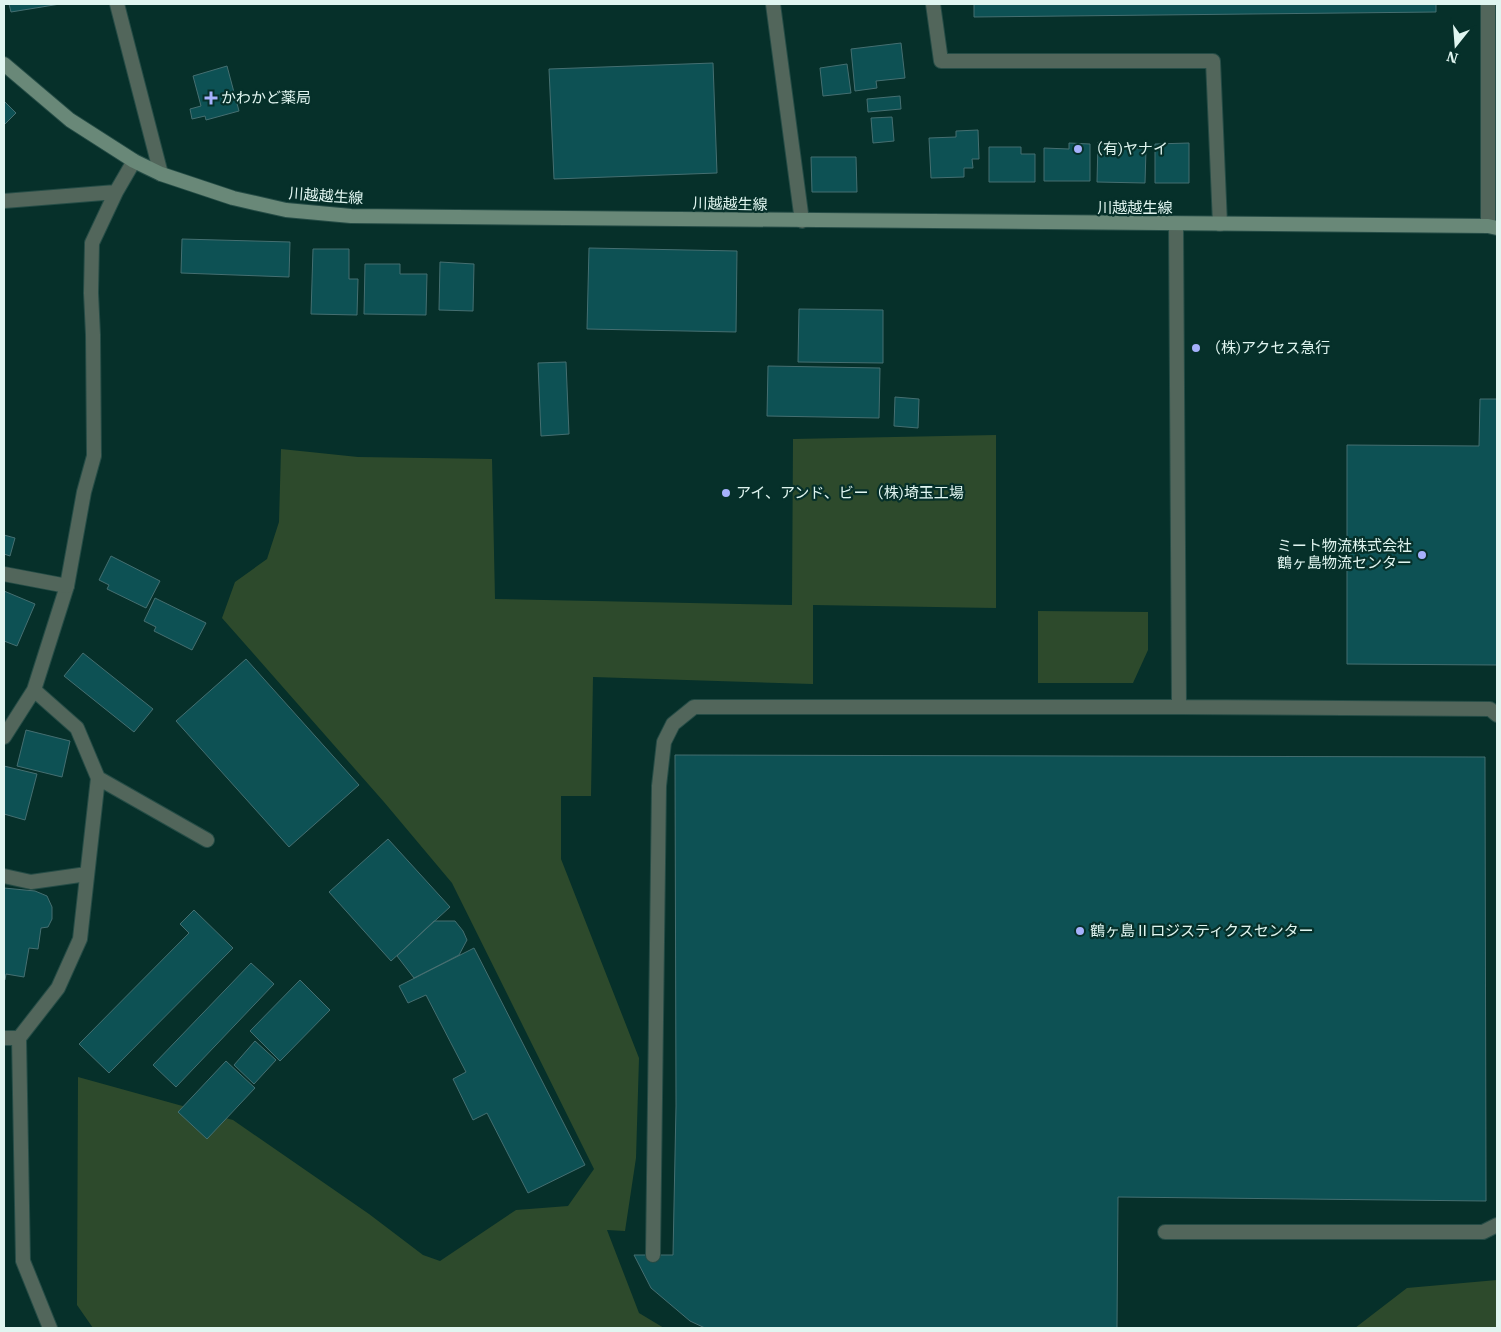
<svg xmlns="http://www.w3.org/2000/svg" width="1501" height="1332" viewBox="0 0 1501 1332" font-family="'IBM Plex Serif','Noto Sans JP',serif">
<rect width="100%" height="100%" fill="#06302a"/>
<path fill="#2d4a2c" d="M996,435V608L813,605V684L593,677L591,796H561V859L639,1058L636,1158L625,1231L607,1230L639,1313L664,1328H93L77,1305L78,1077L233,1120L369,1214L423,1255L440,1261L516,1210L568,1206L594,1169L452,883L384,802L222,618L235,582L267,559L279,522L281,449L358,457L492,459L495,599L792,605L793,439Z
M1038,611L1148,612V650L1133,683H1038Z
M1497,1280V1328H1355L1407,1288Z"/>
<path fill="#0d5154" stroke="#456f71" d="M9,4H60L11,12Z
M974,4H1436V12L974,17Z
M901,43L905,78L876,81L877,88L855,91L851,49Z
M713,63L717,173L554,179L549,69Z
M847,64L851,93L823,96L820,68Z
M227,66L239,111L206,120L205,116L192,119L190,109L201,106L193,76Z
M900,96L901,109L868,112L867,99Z
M4,101L16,113L4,125Z
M892,117L894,141L873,143L871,118Z
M978,130L979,159H972L973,168H964V177L931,178L929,138L956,137V131Z
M1098,142H1121L1120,148L1146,149L1145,183L1097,182Z
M1069,143L1090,144V181H1044V148L1069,149Z
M1189,143V183H1155V144Z
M989,147H1021V154H1035V182H989Z
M811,157H856L857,192H812Z
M182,239L290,242L289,277L181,273Z
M589,248L737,251L736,332L587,329Z
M313,249H349V279H358L357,315L311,314Z
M440,262L474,264L473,311L439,310Z
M365,264H400V274H427L426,315L364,314Z
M799,309L883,310V363L798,362Z
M566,362L569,434L541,436L538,363Z
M768,366L880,368L879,418L767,416Z
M895,397L919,399L918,428L894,426Z
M1480,399H1497V665L1347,664V445L1479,446Z
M4,535L15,538L10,556L4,554Z
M111,556L160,581L146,608L107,589L109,585L99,580Z
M4,591L35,604L17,646L4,641Z
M155,598L206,623L192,650L154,631L156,627L144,621Z
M83,653L153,709L134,732L64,676Z
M246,659L359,785L289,847L176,721Z
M26,730L70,741L62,777L17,766Z
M675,755L1485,757L1486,1201L1118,1197L1117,1328H705L690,1321L651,1288L634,1255H673L676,1106Z
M4,766L37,774L25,820L4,814Z
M388,839L450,907L391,961L329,892Z
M4,888L35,891L47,896L52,907V919L48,927L41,928L38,949L29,948L24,977L6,974L5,980L4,979Z
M194,910L233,948L109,1073L79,1044L189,933L180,924Z
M434,921H455L463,931L467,940L459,955L414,978L397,956Z
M474,948L585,1165L528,1193L487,1113L473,1120L453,1079L466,1072L426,995L408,1003L399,986Z
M251,963L274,984L176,1087L153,1065Z
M300,980L330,1010L280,1061L250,1031Z
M255,1041L276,1060L254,1084L234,1065Z
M226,1061L255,1088L207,1139L178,1112Z"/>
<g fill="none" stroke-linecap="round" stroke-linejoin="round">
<g stroke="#254c46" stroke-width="16">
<path id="service" d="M1179,707L1490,709L1497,715
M4,737L34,690L67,586
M98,778L207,840
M4,876L31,882L87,874
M4,1038H19L58,988L80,939L98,778L77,728L34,690
M19,1038L23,1261L50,1328
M1165,1232H1483L1497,1225
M653,1255L659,786L664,742L673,724L694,707H1179L1176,224"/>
</g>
<g stroke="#254c46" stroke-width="16">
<path id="minor" d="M117,4L161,174
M773,4L802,221
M933,4L941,61H1213L1220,224
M1488,4V226
M4,201L116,192L134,161
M4,574L67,586L84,492L94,456L93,335L91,293L92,243L116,192"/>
</g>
<g stroke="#254c46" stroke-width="16">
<path id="secondary" d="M4,64L70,120L134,161L161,174L233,198L286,210L351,216L1488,226L1497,228"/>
</g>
<use href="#service" stroke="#52665b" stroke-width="14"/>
<use href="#minor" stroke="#52665b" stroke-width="14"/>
<use href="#secondary" stroke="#698878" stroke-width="14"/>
</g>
<g fill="#a6b1fc" stroke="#06302a" stroke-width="2">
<path d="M208.5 90.5h5v5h5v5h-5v5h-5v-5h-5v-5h5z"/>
<circle cx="1078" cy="149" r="5"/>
<circle cx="1196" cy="348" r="5"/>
<circle cx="726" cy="493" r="5"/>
<circle cx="1422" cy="555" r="5"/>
<circle cx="1080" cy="931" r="5"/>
</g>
<g text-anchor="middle" stroke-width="4.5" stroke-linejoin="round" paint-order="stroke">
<g font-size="15" fill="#e0f5f0" stroke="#06302a" text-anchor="start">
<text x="221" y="103">かわかど薬局</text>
<text x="1088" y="154">（有)ヤナイ</text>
<text x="1206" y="353">（株)アクセス急行</text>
<text x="736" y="498">アイ、アンド、ビー（株)埼玉工場</text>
<text x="1412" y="551" text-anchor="end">ミート物流株式会社<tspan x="1412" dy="17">鶴ヶ島物流センター</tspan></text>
<text x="1090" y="936">鶴ヶ島Ⅱロジスティクスセンター</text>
</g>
<g font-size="15" fill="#e0f5f0" stroke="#06302a">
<text transform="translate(326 196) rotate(4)" y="5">川越越生線</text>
<text transform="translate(730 204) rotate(1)" y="5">川越越生線</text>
<text x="1135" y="213">川越越生線</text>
</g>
</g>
<rect width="1501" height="1332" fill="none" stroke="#e0f5f0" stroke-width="10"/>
<g transform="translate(1456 45) rotate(197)" stroke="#06302a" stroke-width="4" paint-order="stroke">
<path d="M0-4L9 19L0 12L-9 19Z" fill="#e0f5f0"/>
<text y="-8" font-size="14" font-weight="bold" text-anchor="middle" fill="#e0f5f0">N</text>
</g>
</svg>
